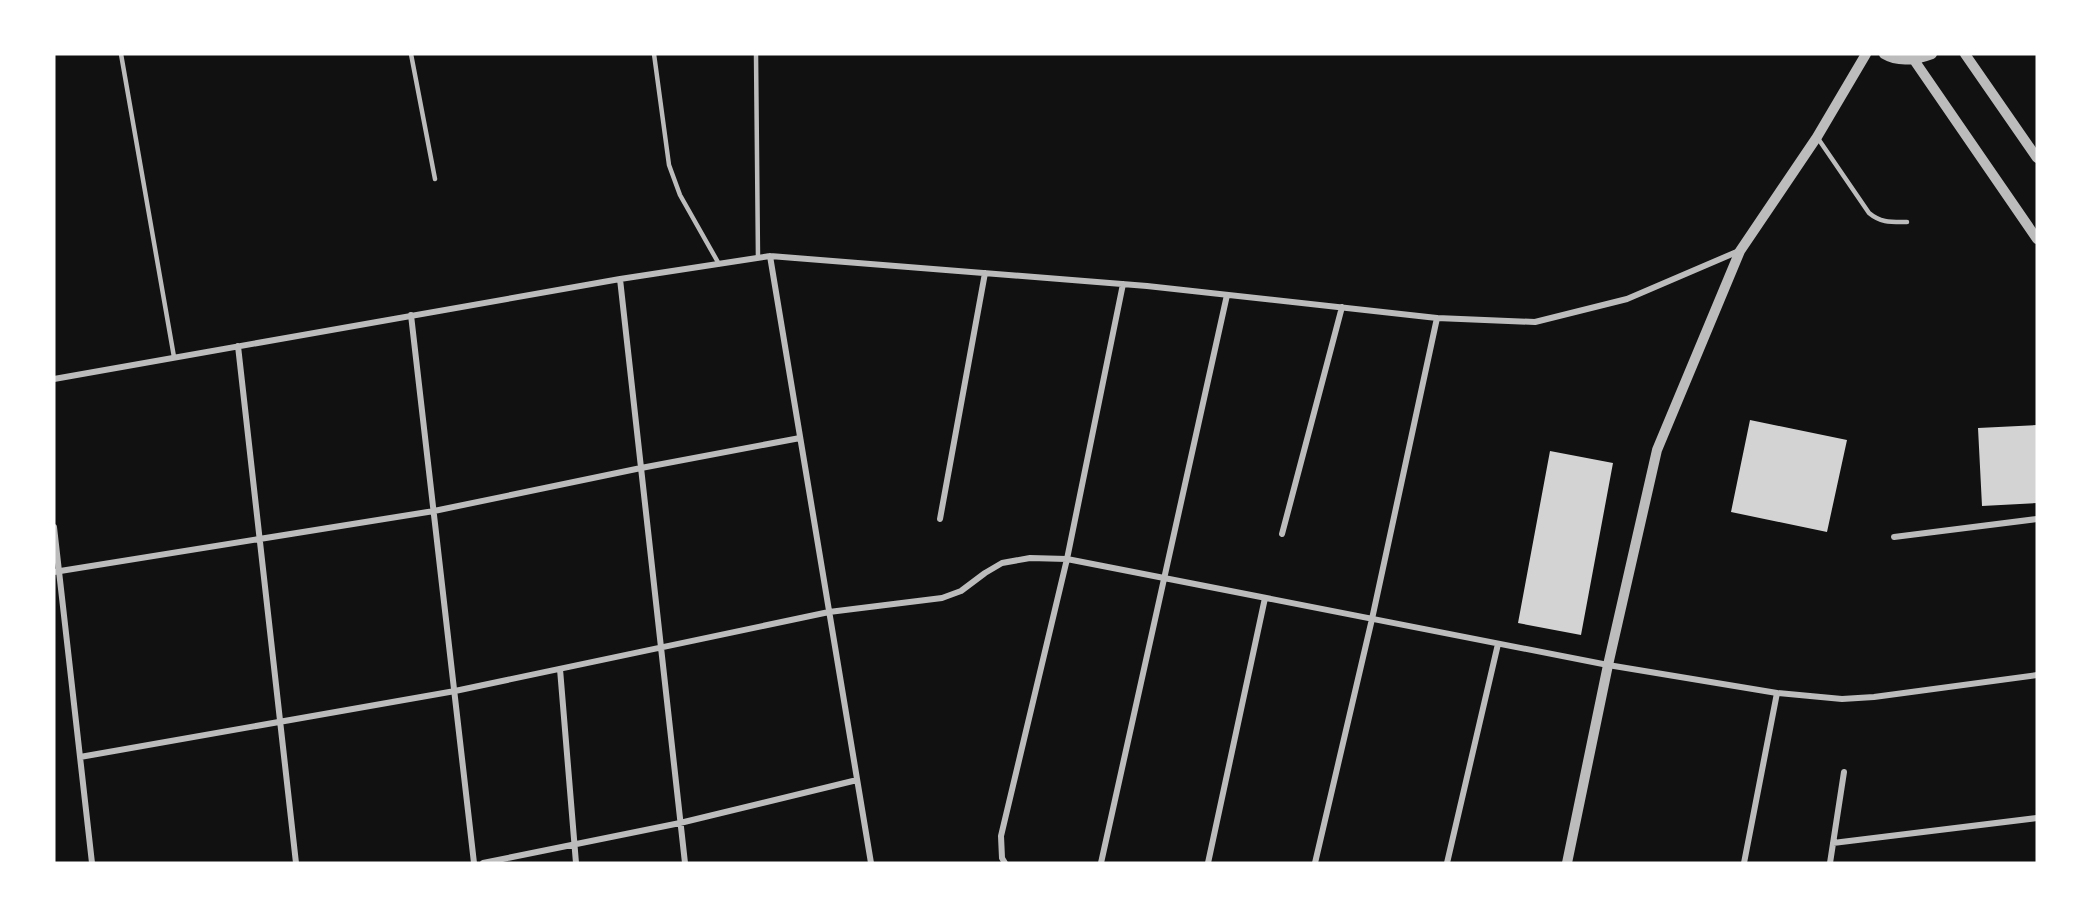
<svg xmlns="http://www.w3.org/2000/svg" width="2091" height="917" viewBox="0 0 2091 917" font-family="Roboto,sans-serif">
<rect width="100%" height="100%" fill="#111"/>
<path fill="#d3d3d3" d="M1750,420L1847,440L1827,532L1731,512Z
M2037,425V503L1982,506L1978,428Z
M1550,451L1613,463L1581,635L1518,623Z"/>
<g fill="none" stroke-linecap="round" stroke-linejoin="round">
<path stroke="#bcbcbc" stroke-width="4.5" d="M121,54L174,357
M411,54L435,179
M654,54L669,165L680,195L719,264
M756,54L758,258
M1817,137L1869,213C1881,223 1891,222 1907,222"/>
<path stroke="#bcbcbc" stroke-width="6" d="M770,256L871,863
M620,279L685,863
M411,315L474,863
M238,346L296,863
M54,379L620,279L770,256L1147,286L1437,318L1535,322L1627,299L1739,251
M940,519L985,273
M54,527L92,863
M1282,534L1342,307
M1894,537L2037,519
M54,572L434,511L641,468L800,438
M560,669L576,863
M80,757L455,691L829,612L942,598L961,591L985,573L1002,563L1030,558L1067,559L1608,665L1777,693L1842,699L1874,697L2037,675
M1833,843L2037,818
M483,863L680,823L857,780
M1005,863L1002,858L1001,836L1067,559L1123,284
M1101,863L1227,295
M1208,863L1265,598
M1315,863L1372,619L1437,318
M1447,863L1498,644
M1744,863L1777,693
M1830,863L1844,772"/>
<path stroke="#bcbcbc" stroke-width="10" d="M1884,54C1899,63 1916,60 1932,54
M1965,54L2037,158
M1914,60L2037,239
M1567,863L1608,665L1657,450L1740,251L1817,137L1866,54"/>
</g>
<rect width="2091" height="917" fill="none" stroke="#ffffff" stroke-width="111"/>
</svg>
